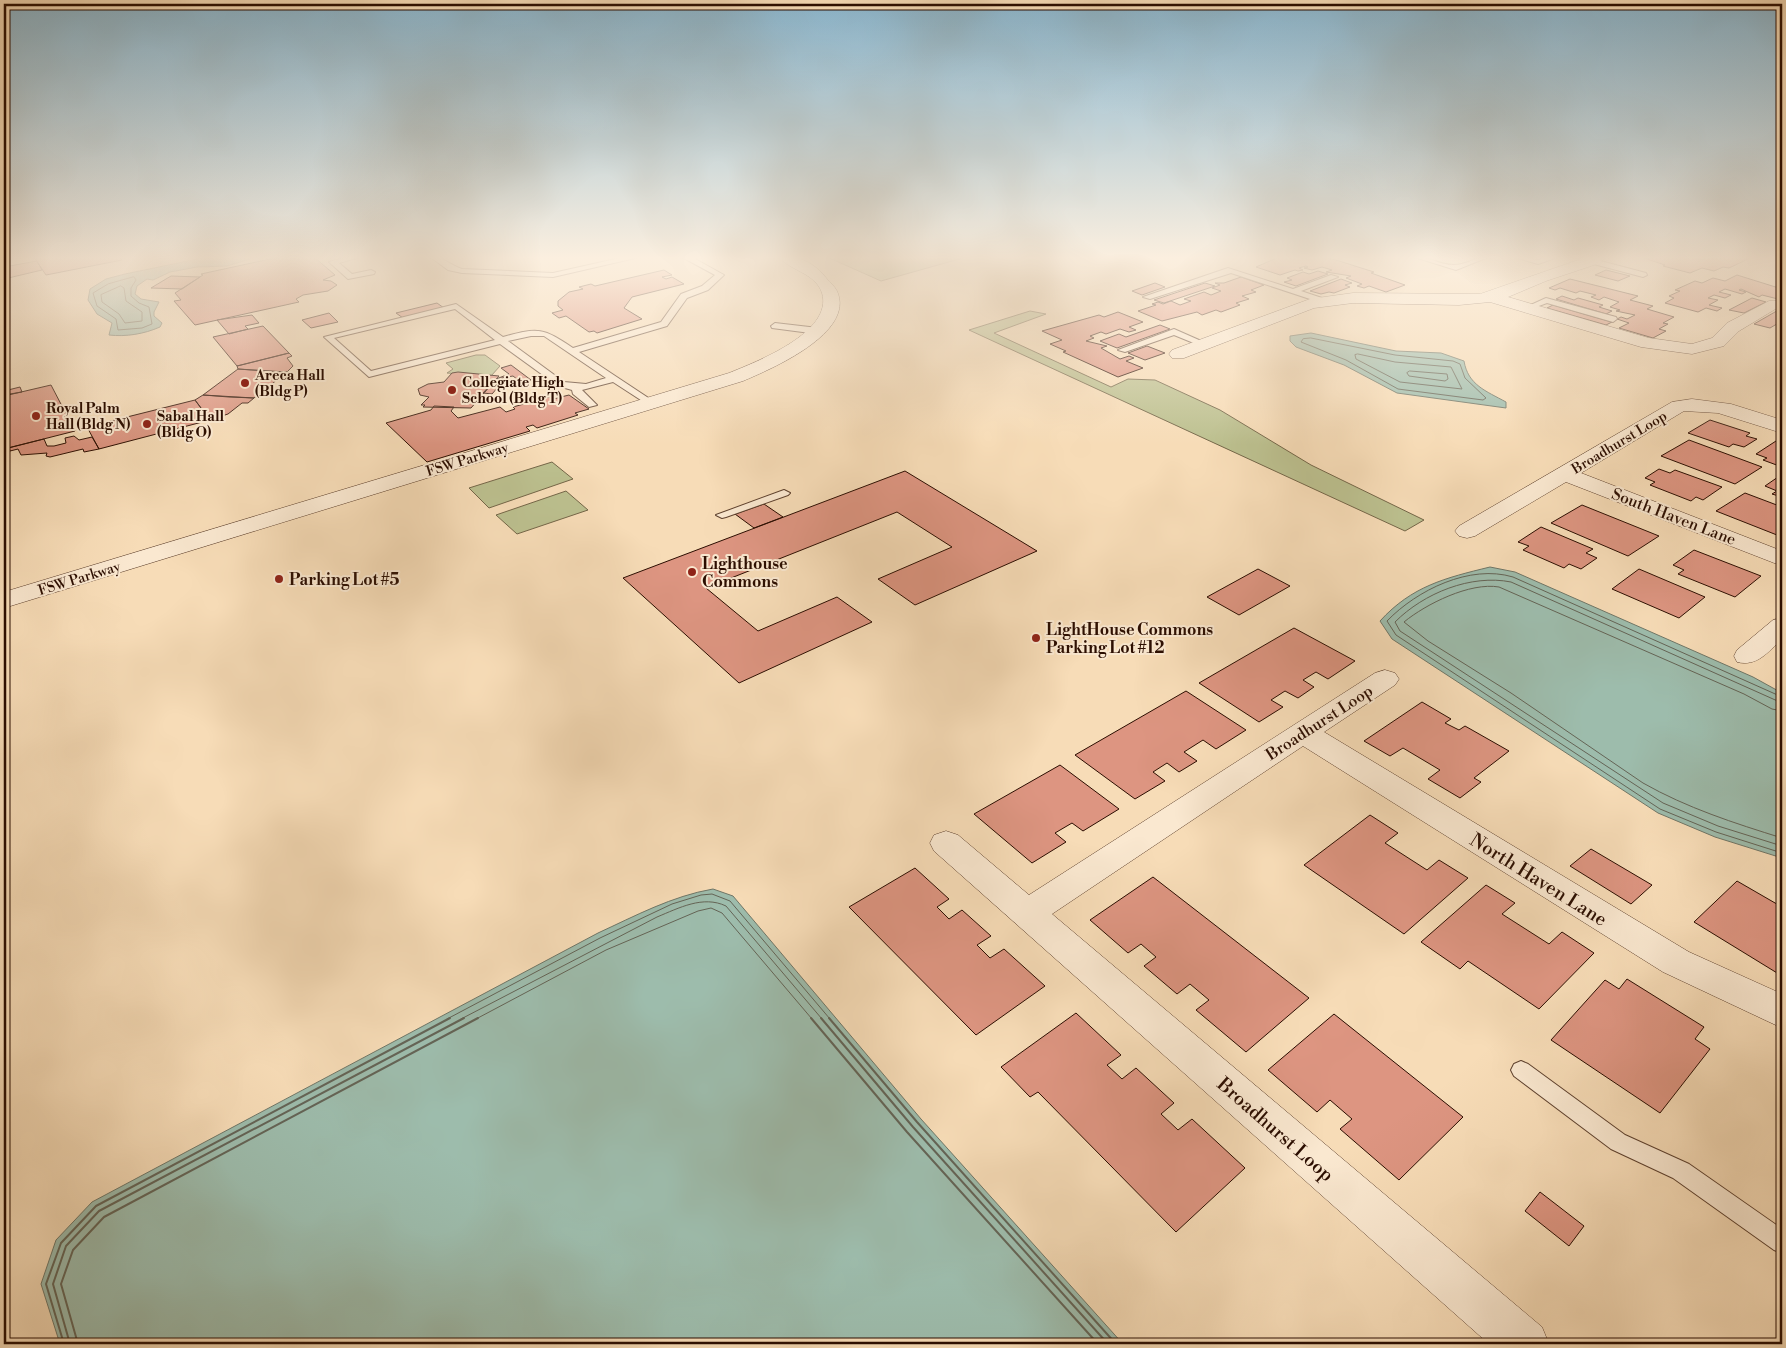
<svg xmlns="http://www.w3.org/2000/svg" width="1786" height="1348" viewBox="0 0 1786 1348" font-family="'Libre Bodoni',serif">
<rect width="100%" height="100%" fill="#f7dcb7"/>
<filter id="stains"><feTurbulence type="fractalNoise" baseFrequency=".004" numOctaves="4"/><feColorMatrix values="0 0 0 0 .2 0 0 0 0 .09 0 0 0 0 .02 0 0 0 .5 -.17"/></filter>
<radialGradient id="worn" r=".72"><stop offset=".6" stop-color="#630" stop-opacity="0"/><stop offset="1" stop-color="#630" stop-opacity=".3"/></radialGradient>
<path fill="#bcc08f" stroke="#746648" d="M825,256H970L881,281Z
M1030,311L1046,314L994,333L1111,387L1128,379L1155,380L1220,410L1311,465L1424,520L1405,531L969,330Z
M476,355H485L500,366L491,376L447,373L453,369L446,363Z
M552,462L573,479L489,508L469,488Z
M566,491L588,510L517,534L496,515Z"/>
<path fill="#9dbcac" stroke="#6f7667" d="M212,256H260L227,266L197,267L170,272L153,280L147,279L137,286L135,294L141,299L159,302L154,312V316L162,323L160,327C144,334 126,337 109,335L112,323L97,314L88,300L90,289L106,279L125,274Z
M1311,333L1396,351L1441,353L1464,361C1468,385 1486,391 1506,402V408L1397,393L1344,365L1296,347L1290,341V336Z
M1490,567L1515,572L1753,677L1782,693V858L1715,837L1658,813L1392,639L1380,621C1412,586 1445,578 1490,567Z
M713,889L733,896L921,1119L1123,1344H60L41,1284L56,1240L92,1202L598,933C635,916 672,896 713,889Z"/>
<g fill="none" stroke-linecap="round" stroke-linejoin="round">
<path stroke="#646456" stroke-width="1" d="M134,277L136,280L131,288V296L139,303L149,307L152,324L142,328L118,330L116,319L97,306L93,293L108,284Z
M121,286L124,288L126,301L142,312V321L125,323L119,314L102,302L101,295Z
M1311,338L1395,355L1453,361L1460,364L1465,378L1486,398L1483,400L1398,389L1346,360L1301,342L1303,339Z
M1358,354L1395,362L1451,367L1462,389L1400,382L1356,359L1355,355Z
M1410,371L1447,374L1448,379L1445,381L1409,376L1407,373Z
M1782,697L1513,577C1470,564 1417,590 1387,621L1396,635L1660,809L1716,832L1782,853
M1782,703L1511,582C1471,574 1424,593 1395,622L1400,631L1663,803L1718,826L1782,846
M1782,711L1772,709L1744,694L1499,587C1470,582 1426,604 1404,622L1428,641L1511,693L1643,783C1687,808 1734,823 1782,838
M447,1019L600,938L672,904L701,895L712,894L730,901L830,1019
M461,1019L657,917C679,908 703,895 726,906L822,1019
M476,1019L606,950L698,911L711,908L722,913L812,1019"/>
<path stroke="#646456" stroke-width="2" d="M811,1018L907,1132L1098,1344
M821,1018L913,1127L1108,1344
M829,1018L917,1122L1116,1344
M64,1344L46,1284L61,1243L96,1206L450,1018
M70,1344L53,1284L66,1246L99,1211L464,1018
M78,1344L61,1284L73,1250L104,1217L478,1018"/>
</g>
<path fill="#dd9581" stroke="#2b0d00" d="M33,256H119L122,260L46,275Z
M284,256H318L314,257L335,275L323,280L331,281L337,285L328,291L303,295L296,299L299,302L195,325L174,301L181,300L175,293L203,275L201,274Z
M1275,256H1300L1308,259L1317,256L1336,260L1374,272L1371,273L1405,285L1386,292L1369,286L1364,288L1357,286L1362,284L1346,278L1351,276L1326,272L1332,270L1322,267L1312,270L1304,268L1308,267L1306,266L1299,268L1303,270L1298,271L1295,270L1280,275L1256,267L1279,257Z
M1638,256H1673L1686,259L1689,258L1680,256H1688L1702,260L1707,256H1747L1743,258L1748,259L1729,268L1723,267L1714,271L1702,268L1690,273L1663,266L1665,265Z
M37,261L42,270L4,279V267Z
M664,270L672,275L662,277L666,279L672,277L684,284L632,297L624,308L642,319L597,333L594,331L589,332L566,316L559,318L552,313L563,310L558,306V301L569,292L583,289L579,287L591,284L595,286Z
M1606,270L1630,276L1618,281L1595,275Z
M1318,271L1328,274L1296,286L1284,282L1292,280L1287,278L1303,272L1309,274Z
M1737,275L1782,289L1779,290L1782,291V300L1762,295L1759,297L1741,289L1739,290L1746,292L1742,294L1725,289L1719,292L1731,295L1725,298L1714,295L1708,298L1718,300L1709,305L1722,308L1717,311L1706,308L1698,312L1665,303L1674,298L1669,296L1680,291L1675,290L1695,281L1702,283L1713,278L1725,281Z
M171,276L200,277L182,289L151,288Z
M1241,277L1264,285L1251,290L1256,292L1242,296L1249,299L1236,303L1240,305L1221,312L1216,310L1202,315L1197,312L1162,321L1138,311L1156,305L1152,304L1158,302L1163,304L1171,301L1180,305L1191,301L1184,299L1204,292L1211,295L1221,291L1212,288L1220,285L1215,283H1224Z
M1341,279L1352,283L1345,285L1350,287L1334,293L1329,292L1321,294L1310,291Z
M1570,279L1638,296L1630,300L1653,306L1647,309L1674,317L1663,323L1668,324L1659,329L1666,331L1653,338L1619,328L1629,323L1617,319L1621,317L1627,319L1635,315L1616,311L1620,310L1610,307L1619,302L1604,297L1599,300L1591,297L1596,295L1580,291L1576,293L1560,288L1555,290L1549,288Z
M1155,283L1165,287L1142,295L1132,291Z
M1205,283L1215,286L1164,303L1154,300Z
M1562,296L1574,300L1578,298L1603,305L1599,307L1612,311L1606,314L1556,299Z
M1752,298L1766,302L1744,313L1729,310Z
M437,303L444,308L403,318L396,313Z
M1553,305L1612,322L1606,325L1547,308Z
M1782,308V321L1770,328L1754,324Z
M1118,312L1143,322L1129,327L1136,330L1129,332L1120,329L1106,334L1101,332L1090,336L1094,338L1086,341L1107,346L1101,348L1120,359L1129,356L1134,358L1126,361L1143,368L1118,377L1063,352L1066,351L1050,344L1062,340L1042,331L1099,315L1104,317Z
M329,313L338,322L311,328L302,320Z
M252,315L259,323L245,326L248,329L229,334L217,320Z
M1160,325L1170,329L1117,348L1100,341L1119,334L1126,337Z
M263,326L289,353L237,366L213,337Z
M1147,346L1165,353L1145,360L1128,353Z
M289,353L292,356L287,358L293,366L287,372L238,369L237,366Z
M511,365L531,380L522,383L513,376L496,379L509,374L501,368Z
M238,369L264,371L287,372L254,398L203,395Z
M458,372L499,376L471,408L423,407L425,405H421L429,397L420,395L418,389L428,384L444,382L452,373Z
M496,379H505L492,394L483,393Z
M51,385L75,431L8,448L4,437V396Z
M20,387L22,392L4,395V391Z
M203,395L229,397L254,398L248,403H242L228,414L210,420L195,400Z
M569,395L589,409L575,413L578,415L537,428L533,425L526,427L530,431L427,462L386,423L431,410L434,406L454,407L451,411L458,418L500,407L506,412L515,409L513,407L549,397L553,399Z
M195,400L210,420L99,449L87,427Z
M1710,420L1750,433L1746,436L1757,439L1744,447L1733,444L1729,447L1688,433Z
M74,436L79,440L92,437L99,449L84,452L83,449L50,457L46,456L47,453L21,455L18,449L10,451L8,448L44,439L47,446H54L66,443L65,438Z
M1689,440L1762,467L1735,484L1661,456Z
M1776,441L1782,443V467L1763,460L1767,458L1756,454Z
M1659,469L1670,473L1675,470L1722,487L1703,500L1696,497L1691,501L1650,485L1655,482L1645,478Z
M905,471L1037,551L915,605L878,579L952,547L897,512L706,588L758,631L837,597L872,622L739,683L623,578Z
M1778,477L1782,479V497L1772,494L1777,491L1765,486Z
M1745,493L1782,507V537L1716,511Z
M764,504L783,517L754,528L735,514Z
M1582,505L1659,536L1628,556L1551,523Z
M1541,527L1593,549L1586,553L1597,558L1581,569L1569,564L1564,568L1523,550L1529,546L1518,542Z
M1694,550L1761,576L1735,597L1678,574L1684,570L1673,565Z
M1258,569L1290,586L1239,615L1207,597Z
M1639,569L1705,597L1679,618L1612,589Z
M1294,628L1355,661L1328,679L1316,672L1303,680L1314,687L1298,698L1285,691L1271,700L1283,707L1259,722L1199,683Z
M1186,691L1246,730L1216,749L1203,740L1184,752L1197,761L1179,772L1167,763L1153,772L1165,781L1135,799L1075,755Z
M1422,702L1451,719L1445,723L1459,730L1465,726L1509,751L1474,778L1481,782L1460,798L1428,779L1440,770L1403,748L1390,756L1364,741Z
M1060,765L1119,809L1083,831L1072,823L1055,833L1066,842L1032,863L974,814Z
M1370,815L1398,833L1385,843L1427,870L1439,860L1468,878L1404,934L1304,865Z
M1591,849L1652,885L1631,904L1570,866Z
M915,868L949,899L937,907L949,919L962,910L991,936L977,945L990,958L1004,949L1045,986L976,1035L849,907Z
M1153,877L1309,998L1246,1052L1196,1010L1209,1000L1190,984L1177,994L1144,966L1156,957L1141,944L1128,953L1090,920Z
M1737,881L1782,907V976L1694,922Z
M1486,885L1515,903L1502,914L1549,944L1562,932L1594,953L1539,1009L1468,961L1460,969L1421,942Z
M1627,979L1704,1027L1695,1039L1710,1049L1660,1113L1551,1040L1605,980L1619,989Z
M1076,1013L1121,1055L1107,1065L1122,1079L1136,1068L1174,1103L1161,1114L1178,1130L1192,1119L1245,1168L1176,1232L1038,1092L1030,1097L1001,1067Z
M1334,1014L1463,1117L1399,1180L1340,1129L1352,1119L1330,1100L1317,1112L1268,1070Z
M1540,1192L1584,1226L1569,1246L1525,1211Z"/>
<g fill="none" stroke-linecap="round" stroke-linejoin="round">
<g stroke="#5e412e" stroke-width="2">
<path id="service" d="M350,256L356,258L339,263L352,274L371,270L375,272L374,274L348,279L329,262Z
M429,256C442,256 450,265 462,269L553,273L629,256H644L553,277L462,273L448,270Z
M680,256H690L724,275L708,290L687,298L667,326L579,352L653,401L655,403L650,406L613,382L582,390L597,405L589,407L573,394L572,390L558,386L500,344L369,377L324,337L456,304L503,337C539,327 543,328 573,348L661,322L681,294L702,286L715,275ZM455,309L495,340L371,371L334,338ZM531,336H544L606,378L586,384L564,382L508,341Z
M1411,256C1427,256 1443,266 1455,265C1466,265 1477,256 1491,256L1456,270Z
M1510,256L1538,260L1549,256H1561L1538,264Z
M1593,259L1646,273L1647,275L1643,277L1590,263V259Z
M1228,268L1293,289L1331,275L1338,277L1301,291L1325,299L1326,301L1322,303L1231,273L1150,299L1143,297Z
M1546,298L1616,317L1617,319L1613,322L1547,303L1528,310L1524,308Z
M775,323L818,328L822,331L818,334L772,328L771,326Z
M1174,329L1208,344L1201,346L1174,335L1125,352L1118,350Z
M784,490L790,493L788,495L726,517L722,518L716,515Z
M1521,1061L1528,1064L1625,1135L1689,1164L1782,1229V1253L1774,1250L1673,1178L1611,1149L1514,1076L1511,1070L1514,1064Z"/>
</g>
<g stroke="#5e412e" stroke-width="1">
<path id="minor" d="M778,256C799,256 814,262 827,279C830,282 835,287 837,291C856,333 771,369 743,381L4,608V592L729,373C756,362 834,332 822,293C815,272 789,271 778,256Z
M1590,256H1609L1594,265L1546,281L1508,297L1649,338L1692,344L1712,338L1727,323L1769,301H1781L1782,305L1739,331L1724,346L1692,354L1641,347L1490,302L1459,305L1353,303L1314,308L1184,358H1172L1169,354L1172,350L1310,299L1353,293L1480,294Z
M1692,399L1731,404L1782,420V433L1718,413L1684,411L1581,473L1782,551V566L1566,482L1475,536L1467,538L1459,536L1455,531L1459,526L1672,402Z
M1782,618V639C1768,652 1757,667 1737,662L1734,656L1737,650L1773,620Z
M1385,670L1395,673L1399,679L1395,685L1324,732L1689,952L1782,994V1028L1663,972L1303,746L1052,914L1542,1327L1549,1344H1489L934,851L930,843L934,835L946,831L958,835L1029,895L1375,673Z"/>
</g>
<use href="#service" fill="#fae8d0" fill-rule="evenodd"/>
<use href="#minor" fill="#fae8d0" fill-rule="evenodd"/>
</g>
<linearGradient id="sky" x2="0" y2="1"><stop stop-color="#8ab7d0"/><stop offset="0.58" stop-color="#fbefdf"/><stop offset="1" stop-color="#fbefdf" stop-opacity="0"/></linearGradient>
<rect width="1786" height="445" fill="url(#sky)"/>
<g fill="#8f2418" stroke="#fae8d0" stroke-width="2">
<circle cx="245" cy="383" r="5"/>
<circle cx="452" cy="390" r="5"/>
<circle cx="36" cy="416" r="5"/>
<circle cx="147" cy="424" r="5"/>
<circle cx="692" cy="572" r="5"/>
<circle cx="279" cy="579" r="5"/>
<circle cx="1036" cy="638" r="5"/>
</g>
<g text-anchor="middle" stroke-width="4" stroke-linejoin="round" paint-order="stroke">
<g font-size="14" font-weight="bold" fill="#2b0d00" stroke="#fae8d0" text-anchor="start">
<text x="255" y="380">Areca Hall<tspan x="255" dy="16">(Bldg P)</tspan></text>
<text x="462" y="387">Collegiate High<tspan x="462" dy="16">School (Bldg T)</tspan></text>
<text x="46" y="413">Royal Palm<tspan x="46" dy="16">Hall (Bldg N)</tspan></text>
<text x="157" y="421">Sabal Hall<tspan x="157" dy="16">(Bldg O)</tspan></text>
</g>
<g font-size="14" fill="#2b0d00" stroke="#fae8d0">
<text transform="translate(1619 442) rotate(-31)" y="5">Broadhurst Loop</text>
<text transform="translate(467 459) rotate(-17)" y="5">FSW Parkway</text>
<text transform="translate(79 578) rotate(-17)" y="5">FSW Parkway</text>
</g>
<g font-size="16" fill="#2b0d00" stroke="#fae8d0">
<text transform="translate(1674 516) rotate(21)" y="6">South Haven Lane</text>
<text transform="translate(1319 722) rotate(-33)" y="6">Broadhurst Loop</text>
</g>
<g font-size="16" font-weight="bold" fill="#2b0d00" stroke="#fae8d0" text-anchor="start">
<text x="702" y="569">Lighthouse<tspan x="702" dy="18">Commons</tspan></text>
<text x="289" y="585">Parking Lot #5</text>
<text x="1046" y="635">LightHouse Commons<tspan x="1046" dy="18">Parking Lot #12</tspan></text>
</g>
<g font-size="19" fill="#2b0d00" stroke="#fae8d0">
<text transform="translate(1539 879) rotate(32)" y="7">North Haven Lane</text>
<text transform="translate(1276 1129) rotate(41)" y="7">Broadhurst Loop</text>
</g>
</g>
<rect width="1786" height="1348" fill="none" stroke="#f7dcb7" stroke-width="20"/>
<rect x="5" y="5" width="1776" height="1338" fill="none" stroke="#2b0d00" stroke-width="2.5"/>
<rect x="10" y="10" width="1766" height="1328" fill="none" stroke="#2b0d00"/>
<rect width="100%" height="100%" filter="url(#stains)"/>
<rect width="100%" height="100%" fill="url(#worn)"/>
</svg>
